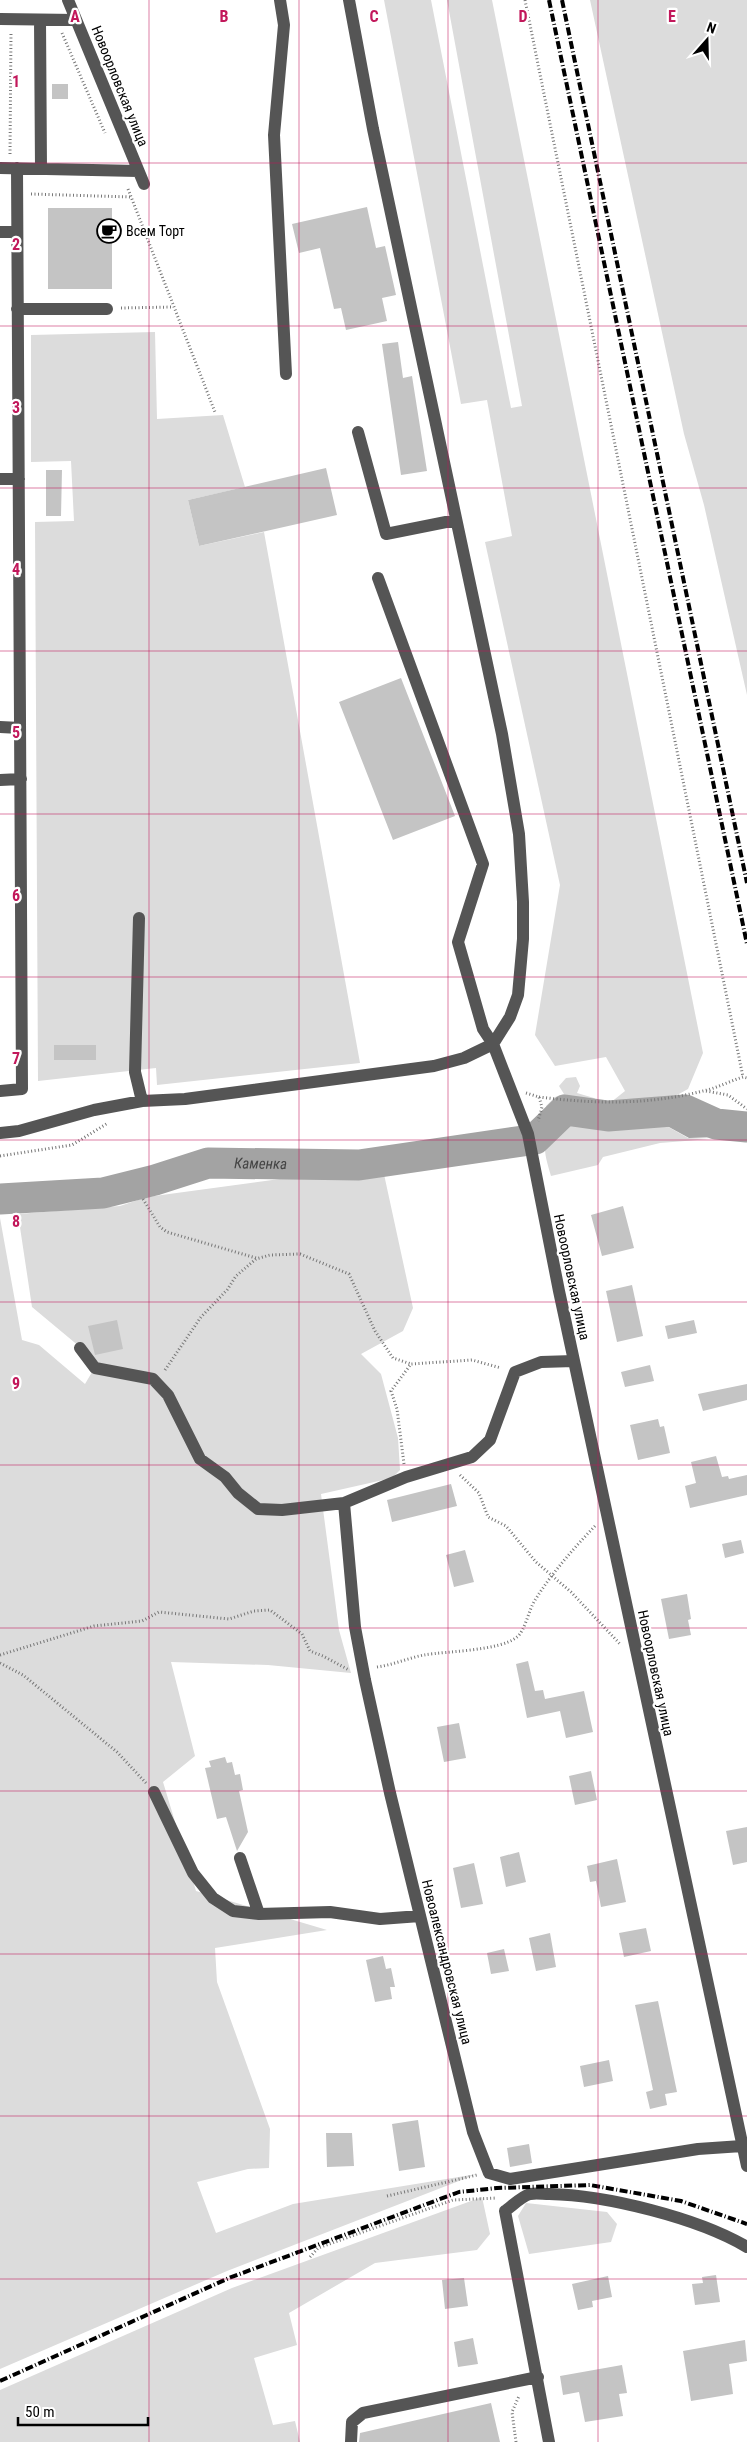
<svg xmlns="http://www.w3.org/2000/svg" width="747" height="2442" viewBox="0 0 747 2442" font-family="'Roboto Condensed',sans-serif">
<rect width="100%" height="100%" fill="#fff"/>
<path fill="#dcdcdc" d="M384,0H431L511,408L522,406L447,0H492L703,1053L688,1089L668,1100L650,1105L647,1115L688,1138L710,1139L660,1143L603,1157L598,1165L551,1176C545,1155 540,1143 554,1125L546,1106L555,1097L564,1094L559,1086L566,1078L576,1077L580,1086L577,1093L594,1098L605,1107L625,1091L606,1057L555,1066L535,1035L560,885L485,542L512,536L487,400L461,404Z
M590,0H747V695L704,505L684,434Z
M155,332L157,419L223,415L245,487L188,500L199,546L264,532L360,1063L157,1085L156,1068L38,1081L35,522L74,521L71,461L31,462V335Z
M382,1165L413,1308L403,1331L361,1354L381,1374L398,1438L400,1470L392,1478L321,1494L339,1630L351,1673L268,1665L171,1662L195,1756L163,1782L196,1891L327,1930L215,1948L217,1982L270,2129L269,2168L248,2169L197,2182L216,2233L293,2204L477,2174L227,2271L0,2369V1218L22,1340L39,1345L85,1384L98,1362L32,1307L18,1214L120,1206L147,1197Z
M482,2197L490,2234L477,2250L375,2263L289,2313L297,2345L254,2358L273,2425L295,2421L300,2442H0V2390L232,2288Z
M526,2203L607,2212L617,2224L611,2242L529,2254L518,2216Z"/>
<path fill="#a3a3a3" d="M662,1104L747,1114V1136L689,1138L647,1115Z"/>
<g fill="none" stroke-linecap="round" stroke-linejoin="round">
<g stroke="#a3a3a3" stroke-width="31">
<path d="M535,1139L565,1110L608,1116L685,1110L716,1124L747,1127"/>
<path id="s1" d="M0,1199L103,1193L155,1180L208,1163L359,1165L523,1141"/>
</g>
</g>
<path fill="#c4c4c4" d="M52,84H68V99H52Z
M367,207L376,248L385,246L396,295L382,298L387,321L346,330L341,308L334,309L320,248L299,253L292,224Z
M48,208H112V289H48Z
M398,342L403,378L412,376L427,471L401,475L382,344Z
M326,468L337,515L199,546L188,500Z
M46,470H62L61,516H46Z
M401,678L455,816L393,840L339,702Z
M54,1045H96V1060H54Z
M623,1206L634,1248L602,1256L591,1215Z
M632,1285L643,1336L617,1342L606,1291Z
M117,1320L123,1349L95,1355L88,1326Z
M694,1320L697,1333L668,1339L665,1326Z
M650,1365L654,1381L625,1387L621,1372Z
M747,1384V1400L703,1411L698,1394Z
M658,1419L660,1427L664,1426L670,1453L638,1460L630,1425Z
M716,1456L722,1477L728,1476L729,1479L747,1475V1495L690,1508L685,1486L696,1483L691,1462Z
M451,1484L457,1506L392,1522L387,1500Z
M741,1540L744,1553L725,1558L722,1544Z
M465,1550L474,1582L454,1587L446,1555Z
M687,1594L691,1619L688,1620L691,1635L669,1639L661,1599Z
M528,1661L535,1691L543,1690L545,1699L584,1691L593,1732L566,1738L560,1711L527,1718L516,1664Z
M459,1723L466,1758L444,1762L437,1727Z
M225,1757L227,1763L232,1762L235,1775L240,1774L243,1790L239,1791L248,1832L237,1851L226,1817L217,1819L205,1768L211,1767L209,1761Z
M591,1771L597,1800L575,1805L569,1776Z
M747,1827V1862L733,1865L726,1831Z
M519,1852L526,1882L506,1887L500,1857Z
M617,1859L626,1902L601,1907L596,1881L590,1882L587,1866Z
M474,1863L483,1904L461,1908L453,1868Z
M646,1928L651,1951L624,1957L619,1933Z
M550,1933L556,1967L536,1971L529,1938Z
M504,1949L509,1971L491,1974L487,1953Z
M383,1956L386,1969L391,1968L395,1987H390L392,1999L375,2002L366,1960Z
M658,2001L677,2092L665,2094L667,2105L650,2109L646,2092L653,2090L635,2005Z
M609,2060L613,2081L584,2087L580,2066Z
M418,2120L425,2167L399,2171L392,2124Z
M326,2133H352L354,2166L327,2167Z
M529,2144L532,2163L510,2167L507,2148Z
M716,2275L720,2302L695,2305L692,2284L703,2283L702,2277Z
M608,2276L612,2297L592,2301L593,2307L578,2310L572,2284Z
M464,2278L468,2306L445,2309L442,2280Z
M473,2338L478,2364L458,2367L454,2342Z
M745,2340L747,2361L729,2364L733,2394L691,2401L683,2351Z
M622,2365L627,2393L619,2394L623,2416L585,2422L579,2392L563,2395L560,2376Z
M491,2403L500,2442H359L360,2433Z"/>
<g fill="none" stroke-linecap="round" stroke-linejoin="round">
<path stroke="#777" stroke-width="3" stroke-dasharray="1 2.5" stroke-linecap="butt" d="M525,0L743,1077
M62,33L105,133
M10,154L11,32
M128,189L215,412
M31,194L131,197
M121,308L173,307
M706,1091L728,1095L747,1109
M526,1093L539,1097L542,1107L538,1121
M539,1097C595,1104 648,1105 703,1091C717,1088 730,1081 743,1077L747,1078
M0,1156L72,1145L108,1123
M143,1199L160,1227L167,1232L256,1258
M165,1370L201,1317L227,1290L236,1276L256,1259L270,1255L300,1254L349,1274L375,1331L393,1358L411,1364
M404,1464L397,1409L391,1391L411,1364L472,1360L501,1368
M460,1475L479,1493L488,1517L506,1526L536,1562L571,1592L620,1644
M0,1655L94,1626L142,1621L159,1612L229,1619L254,1611L270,1610L302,1634L310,1651L323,1656L349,1670
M0,1663L23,1675L117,1752L146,1783
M377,1667C393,1665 408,1658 424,1655C447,1651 500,1651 517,1637C525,1631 529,1609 535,1600C552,1573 573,1549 595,1526
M387,2196L477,2175
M310,2257L318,2248L453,2200L497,2198
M516,2442L512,2412L519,2396"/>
<path stroke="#555" stroke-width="12" d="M68,0L144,184
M280,0L284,25L274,135L286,374
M0,19L76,20
M40,20L41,169
M0,168L138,171
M0,232H17
M17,309H107
M358,432L386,534L456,520
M0,479H19
M378,578L483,864L458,942L483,1029L493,1044L528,1134L559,1291L747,2166
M0,727L20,728
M0,780L21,779
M139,918L135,1072L142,1101
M0,1091L22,1089L17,168
M0,1133L19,1131L94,1110L142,1101L185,1099L434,1066L464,1058L493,1044L510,1017L518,995L523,939V902L519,834L502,734L373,129L349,0
M80,1348L95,1368L153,1379L168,1395L200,1459L225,1477L238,1493L258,1509L282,1510L344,1503
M574,1361L541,1362L515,1372L490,1440L472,1457L406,1477L344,1503L355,1627L365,1680L390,1793L473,2132L489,2173L510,2179L698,2149L742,2146
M154,1792L193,1873L213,1898L233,1911L259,1914L330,1912L380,1919L420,1916
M240,1858L259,1914
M351,2442L352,2422L363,2413L538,2377
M549,2442L505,2211C512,2206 522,2196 530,2194C536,2193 543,2194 549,2194C606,2195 698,2218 747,2247"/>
<path stroke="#000" stroke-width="4" stroke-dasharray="8 2.5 1 2.5" stroke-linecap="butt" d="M549,0L747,944
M562,0L747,883
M0,2381L229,2278L459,2192L497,2188L590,2185L681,2201L747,2224"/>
</g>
<path fill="none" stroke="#c2185b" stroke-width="1" stroke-opacity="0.55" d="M149,0V2442M299,0V2442M448,0V2442M598,0V2442M0,163H747M0,326H747M0,488H747M0,651H747M0,814H747M0,977H747M0,1140H747M0,1302H747M0,1465H747M0,1628H747M0,1791H747M0,1954H747M0,2116H747M0,2279H747"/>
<defs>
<g id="cafe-ring" transform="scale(1.25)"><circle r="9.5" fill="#fff" stroke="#000" stroke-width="1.5"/><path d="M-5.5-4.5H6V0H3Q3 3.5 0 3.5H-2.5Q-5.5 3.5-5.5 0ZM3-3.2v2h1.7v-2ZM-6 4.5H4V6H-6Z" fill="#000"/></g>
</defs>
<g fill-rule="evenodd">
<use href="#cafe-ring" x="109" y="231"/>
</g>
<g text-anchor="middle" stroke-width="4.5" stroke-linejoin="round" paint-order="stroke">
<g font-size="14" fill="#000" stroke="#fff">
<text transform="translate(120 86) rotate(68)" y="5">Новоорловская улица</text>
<text transform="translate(572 1277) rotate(78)" y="5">Новоорловская улица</text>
<text transform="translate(656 1673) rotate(78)" y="5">Новоорловская улица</text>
<text transform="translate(447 1962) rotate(76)" y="5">Новоалександровская улица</text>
</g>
<g font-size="14" fill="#000" stroke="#fff" text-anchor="start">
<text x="126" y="236">Всем Торт</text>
</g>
<g font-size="15" font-style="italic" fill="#444" stroke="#fff">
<text dy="5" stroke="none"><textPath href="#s1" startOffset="265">Каменка</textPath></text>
</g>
</g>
<g font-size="16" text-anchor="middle" font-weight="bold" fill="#c2185b" stroke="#fff" stroke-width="4.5" stroke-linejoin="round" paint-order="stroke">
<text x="75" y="22">A</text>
<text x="224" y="22">B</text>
<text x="374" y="22">C</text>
<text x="523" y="22">D</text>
<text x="672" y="22">E</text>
<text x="16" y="87">1</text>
<text x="16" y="250">2</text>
<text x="16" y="413">3</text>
<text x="16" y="575">4</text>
<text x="16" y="738">5</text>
<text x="16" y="901">6</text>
<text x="16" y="1064">7</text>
<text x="16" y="1227">8</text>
<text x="16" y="1389">9</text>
</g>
<g transform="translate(707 40) rotate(20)" stroke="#ffffff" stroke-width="4" paint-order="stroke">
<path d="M0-4L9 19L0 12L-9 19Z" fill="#000000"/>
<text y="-8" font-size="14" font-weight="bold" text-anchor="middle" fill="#000000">N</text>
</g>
<path d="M18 2417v8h130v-8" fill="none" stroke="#000000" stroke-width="2.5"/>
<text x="25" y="2417" font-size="15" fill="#000000" stroke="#ffffff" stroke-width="4" paint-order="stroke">50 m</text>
</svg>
